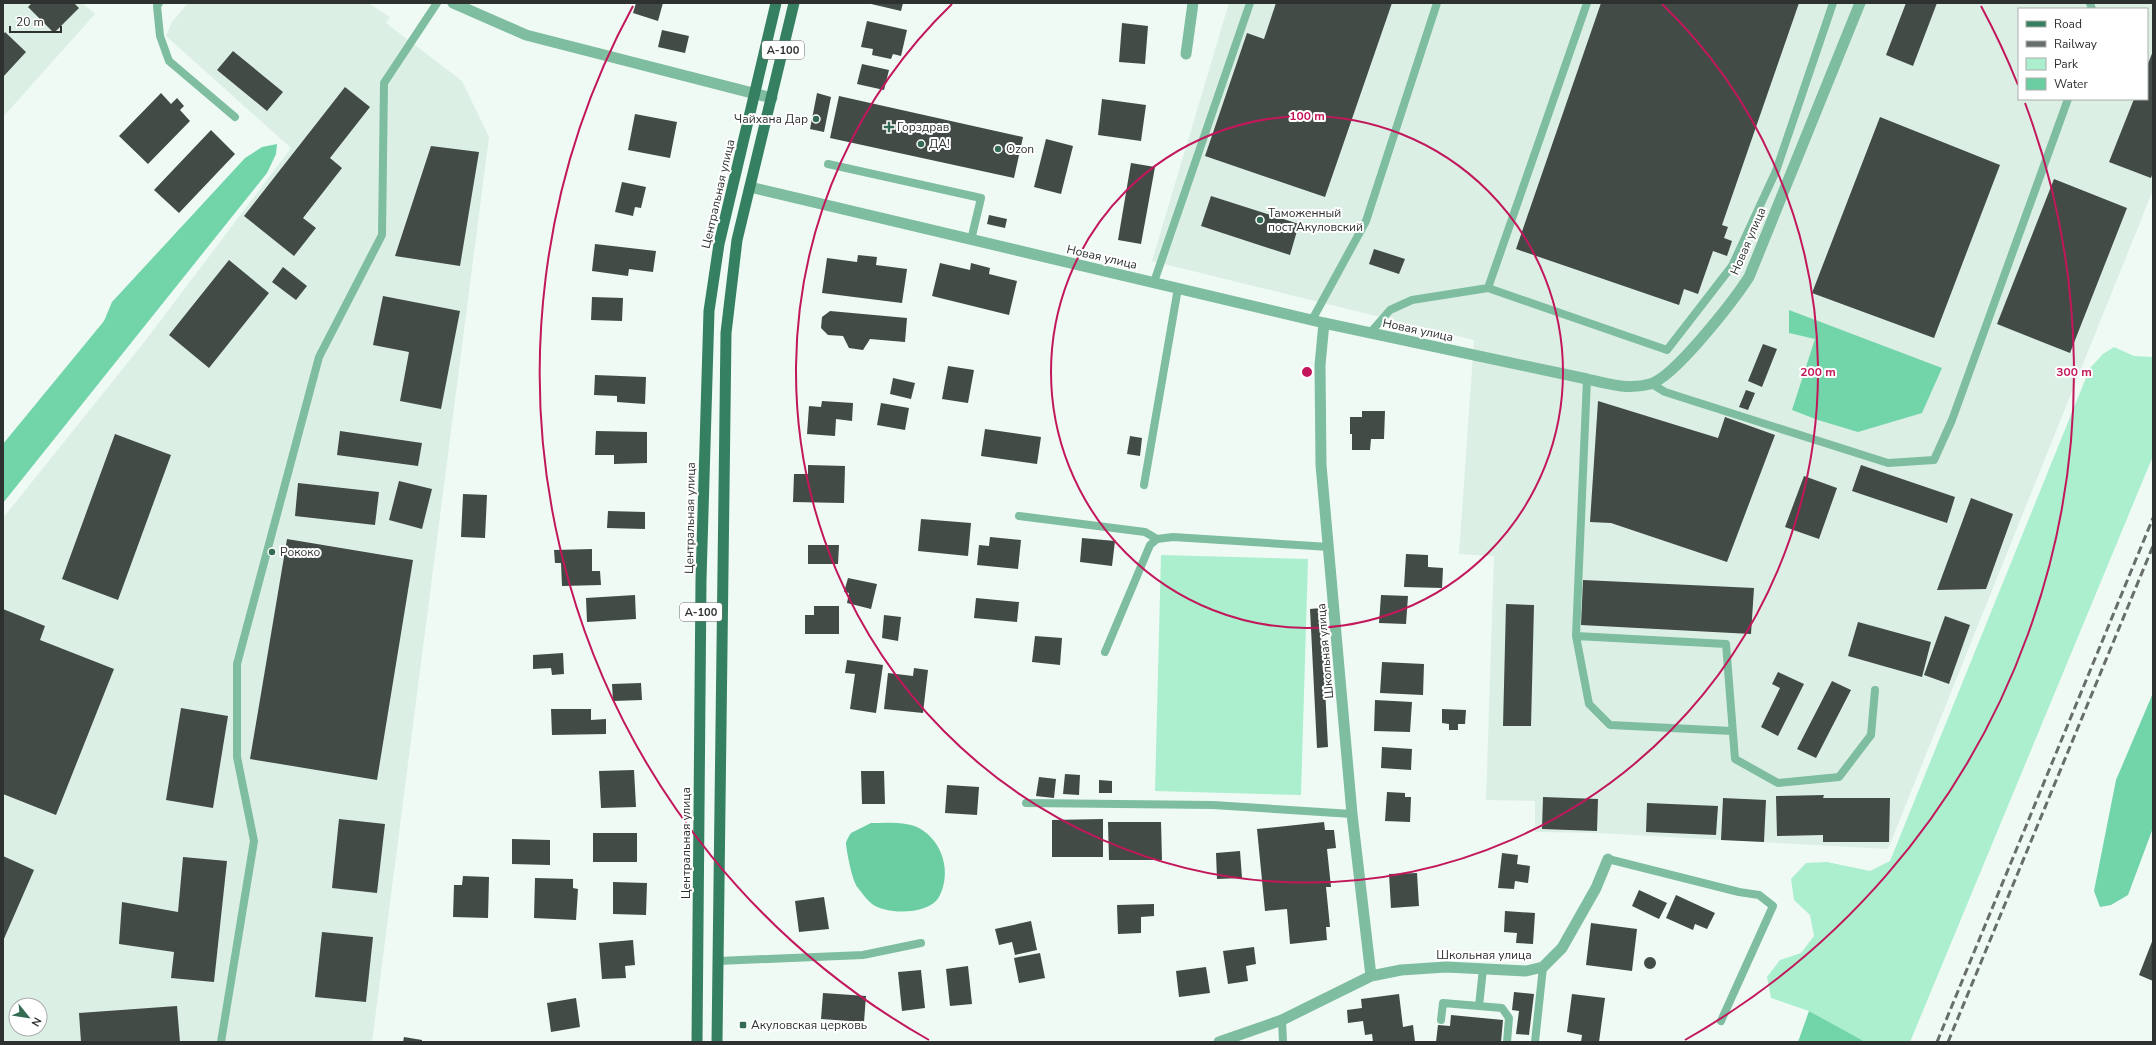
<svg xmlns="http://www.w3.org/2000/svg" width="2156" height="1045" viewBox="0 0 2156 1045" font-family="'Nunito Sans',sans-serif">
<rect width="100%" height="100%" fill="#effaf5"/>
<path fill="#dcefe5" fill-rule="evenodd" d="M3,3H82L95,14L3,117Z
M188,3H368L390,17L386,23L462,81L489,137L372,1042H3V518L145,341L291,148L166,36L172,22ZM16,1005H40V1029H16Z
M1229,3H2153V190L1888,849L1598,833L1535,832V801L1486,800L1494,556L1459,554L1474,340L1152,261ZM2019,9H2147V99H2019Z"/>
<path fill="#abefcf" d="M2114,347L2134,356L2153,357V456L1910,1042H1865L1809,1011L1771,998L1767,977L1780,960L1801,953L1814,936L1810,915L1794,900L1791,879L1806,863L1827,862L1870,871L1890,861L2090,368L2103,354Z
M1161,555L1308,559L1301,795L1155,791Z"/>
<path fill="#72d5aa" d="M277,144L276,154L267,173L3,503V444L104,321L112,302L245,158L262,147Z
M1789,310L1942,368L1922,413L1858,432L1818,420L1792,410L1815,339L1789,333Z
M2153,693V828L2128,895L2111,905L2100,907L2094,891L2116,780Z
M1809,1011L1860,1039L1865,1042H1798Z"/>
<path fill="#6bcea3" d="M871,823C886,823 905,821 919,828C943,841 952,873 939,897C929,915 887,915 872,904C867,900 862,893 858,888C852,881 847,853 846,844C846,841 849,836 851,833Z"/>
<path fill="#424b46" d="M32,3H74L79,8L54,33L28,7Z
M636,3H663L658,21L633,13Z
M867,3H903L901,11Z
M1276,3H1392L1325,197L1205,156L1247,33L1264,39Z
M1601,3H1799L1722,225L1728,227L1724,238L1732,241L1727,256L1713,251L1698,294L1684,289L1679,305L1516,249Z
M1906,3H1937L1913,66L1886,55Z
M867,21L907,30L901,56L893,54L891,59L872,55L873,49L861,47Z
M1122,23L1148,26L1145,64L1119,62Z
M662,30L689,36L685,53L658,47Z
M5,32L26,52L3,77V35Z
M233,51L283,92L267,111L217,70Z
M2153,51V172L2151,178L2109,162L2134,99H2147V66Z
M862,64L889,70L884,90L857,84Z
M345,87L370,107L330,158L342,168L303,218L316,228L294,256L244,216Z
M161,93L171,104L177,98L184,106L180,110L190,121L148,164L119,136Z
M817,93L831,97L824,132L810,129Z
M839,96L1023,137L1014,178L830,138Z
M1102,99L1146,105L1141,141L1098,135Z
M635,114L677,122L670,158L628,150Z
M1880,117L2000,165L1934,338L1812,293Z
M211,130L235,154L179,213L154,190Z
M1046,139L1073,146L1061,194L1034,187Z
M431,146L479,152L460,266L395,256Z
M1131,163L1155,167L1141,244L1118,240Z
M2054,179L2127,208L2070,353L1997,324Z
M622,182L646,187L641,208L635,207L633,216L615,212Z
M1211,196L1299,224L1290,255L1201,226Z
M989,215L1007,219L1005,228L987,224Z
M595,244L656,251L653,272L629,269L628,276L592,271Z
M1374,249L1405,259L1399,274L1369,264Z
M858,255L877,257L876,265L907,269L902,303L822,293L827,258L857,262Z
M229,260L269,293L209,368L169,335Z
M940,263L970,270L971,263L990,268L989,274L1017,281L1009,315L932,296Z
M283,267L307,286L296,300L272,282Z
M383,296L460,311L441,409L400,401L409,352L373,345Z
M592,297L623,298L622,321L591,320Z
M830,311L907,318L905,342L870,339L863,350L849,348L843,336L828,335L821,328L822,317Z
M1763,344L1777,349L1762,387L1748,381Z
M948,366L974,370L968,403L942,399Z
M595,375L646,377L645,404L617,402V396L594,395Z
M893,378L915,383L911,399L890,394Z
M1746,390L1755,393L1748,410L1739,407Z
M822,401L853,403L852,421L836,419L835,436L807,434L809,406L821,407Z
M1598,401L1718,438L1725,417L1775,435L1727,562L1611,523L1590,522Z
M881,403L909,408L905,430L877,425Z
M1362,411H1385L1384,439H1371L1370,450H1352V434H1350V417H1362Z
M985,429L1041,437L1037,464L981,456Z
M340,431L422,443L418,466L337,455Z
M596,431L647,432V463L614,464V455H595Z
M115,434L171,455L118,600L62,579Z
M1130,436L1142,438L1140,456L1127,454Z
M808,465L845,466L844,503L793,502L794,474H808Z
M1861,465L1955,497L1947,523L1852,491Z
M1804,476L1837,488L1819,539L1785,527Z
M399,481L432,489L422,529L389,520Z
M298,483L379,492L375,525L295,516Z
M463,494L487,495L485,538L461,537Z
M1971,498L2013,514L1986,589L1937,590Z
M608,511L645,512V529L607,528Z
M921,519L971,523L968,556L918,551Z
M990,537L1021,540L1018,569L977,565L979,545L989,546Z
M1082,538L1115,541L1112,566L1080,562Z
M287,539L413,560L377,780L250,759Z
M808,545H839L838,564H808Z
M592,549V571H600L601,585L562,586L561,563H555L554,550Z
M1406,554L1428,555V567L1443,568L1442,588L1404,587Z
M848,578L877,584L871,609L847,603L849,593L844,592Z
M1583,580L1754,588L1751,634L1581,625Z
M635,595L636,619L587,622L586,598Z
M1381,595L1408,596L1406,624L1379,623Z
M976,598L1019,602L1017,622L974,618Z
M1506,604L1534,605L1531,726H1503Z
M814,606H839V634H805V615H814Z
M1321,608L1328,747L1317,748L1310,609Z
M3,609L45,626L40,640L114,669L56,815L3,794Z
M884,615L901,617L898,641L882,638Z
M1945,616L1970,625L1949,684L1924,675Z
M1858,622L1931,642L1922,677L1848,656Z
M1035,636L1062,638L1060,665L1032,662Z
M563,653L564,674L552,675L551,668L533,669V655Z
M847,660L883,665L876,713L850,709L855,674L845,673Z
M1382,662L1424,664L1423,695L1380,693Z
M914,668L928,670L923,713L884,709L888,673L913,676Z
M1778,672L1804,684L1778,736L1761,727L1780,688L1772,684Z
M1832,681L1851,690L1816,758L1797,749Z
M641,683L642,700L613,701L612,684Z
M1375,700L1412,702L1410,732L1374,731Z
M181,708L228,716L213,808L166,800Z
M551,709H591V720L606,719V734L552,735Z
M1442,709L1466,710L1465,724H1458V730H1449V724L1442,723Z
M1382,747L1412,749L1411,770L1381,768Z
M634,770L636,807L601,808L599,771Z
M861,771H884L885,804H862Z
M1065,774L1080,775L1079,795L1063,794Z
M1039,777L1056,779L1054,798L1036,796Z
M1099,780L1112,781V793H1099Z
M947,785L979,787L977,815L945,813Z
M1387,792L1405,793V797H1411L1410,822L1385,821Z
M1824,795L1823,798H1890L1889,842H1823V835L1777,836L1776,796Z
M1543,797L1598,799L1597,831L1542,829Z
M1723,798L1766,800L1764,842L1721,840Z
M1647,803L1718,806L1716,835L1646,832Z
M339,819L385,824L377,893L332,888Z
M1103,819V857H1052V820Z
M1108,822H1161L1162,860H1109Z
M1324,822L1325,830H1334L1336,848L1327,849L1331,887H1326L1330,927H1326L1327,940L1290,944L1287,909L1265,911L1257,829Z
M593,833H637V862H593Z
M512,839L550,840V865L512,864Z
M1240,851L1242,878L1217,879L1216,853Z
M1502,853L1518,855L1517,864L1530,866L1528,883L1515,881L1514,889L1498,888Z
M3,856L34,870L3,941Z
M183,857L227,861L214,982L171,978L174,952L119,944L122,902L178,912Z
M1417,873L1419,906L1391,908L1389,874Z
M463,876L489,877L488,918L453,917L454,885H462Z
M535,878L573,879V888L578,889L576,920L534,918Z
M613,882L647,883L646,915L613,914Z
M1639,890L1667,903L1659,919L1632,906Z
M1676,895L1715,913L1707,929L1695,924L1693,930L1666,918Z
M824,897L829,929L799,932L795,901Z
M1154,904V916L1141,917V933L1118,934L1117,905Z
M1505,911L1535,913L1533,944L1516,943L1517,933L1504,932Z
M1031,921L1037,950L1015,955L1012,942L999,945L995,929Z
M1591,923L1637,929L1632,971L1586,965Z
M322,932L373,937L366,1002L315,997Z
M2153,939V981L2139,975Z
M633,940L635,965L625,966L626,978L602,979L599,943Z
M1254,947L1256,964L1246,966L1248,981L1228,984L1223,951Z
M1040,953L1045,978L1019,983L1014,958Z
M1644 963a6 6 0 1 1 12 0a6 6 0 1 1-12 0Z
M968,966L972,1004L950,1006L946,969Z
M1206,967L1210,993L1179,997L1176,971Z
M921,970L925,1008L902,1011L898,972Z
M1514,992L1534,994L1529,1035L1516,1034L1519,1011L1512,1010Z
M823,993L866,996L864,1022L821,1019Z
M1399,994L1403,1027L1413,1025L1415,1042H1373L1372,1034L1365,1035L1363,1021L1348,1023L1347,1010L1362,1008L1361,999Z
M1572,994L1605,998L1599,1042H1581L1582,1035L1567,1032Z
M576,998L580,1027L551,1032L547,1003Z
M177,1006L180,1042H81L79,1013Z
M1451,1015L1503,1020L1501,1042H1436L1438,1025L1450,1026Z
M404,1037L422,1040V1042H403Z"/>
<g fill="none" stroke-linecap="round" stroke-linejoin="round">
<path stroke="#7ebda0" stroke-width="8" d="M159,3L157,6L160,36L169,61L235,117
M2090,3L2092,9
M828,164L981,198L971,240
M1154,282L1250,3
M1488,288L1667,350L1732,266L1776,171L1833,3
M1312,320L1366,221L1437,3
M1370,333L1390,310L1412,300L1488,288L1587,3
M1587,379L1576,636L1726,644L1735,759L1778,783L1839,777L1871,735L1875,690
M1652,384L1665,392L1888,463L1934,460L1952,420L2068,99
M1144,485L1178,288
M1019,516L1145,532L1157,539
M1576,636L1589,704L1610,725L1732,731
M1105,652L1150,545L1157,539L1173,537L1329,547
M1026,803L1213,805L1352,814
M1608,859L1739,892L1759,895L1773,906L1721,1021
M718,961L863,955L921,943
M1479,1006L1502,1008L1509,1018L1507,1042
M1282,1020L1283,1042
M1441,1020L1443,1003L1479,1006L1483,969
M221,1042L254,841L237,757V664L319,357L382,235L384,83L437,3
M1535,1042L1543,967"/>
<path stroke="#7ebda0" stroke-width="11" d="M453,3L526,35L772,98
M1186,54L1193,3
M750,187L1324,323L1587,379C1608,384 1629,390 1650,384C1674,378 1734,300 1749,277L1860,3
M1324,323L1320,365L1321,465L1352,814L1371,976
M1219,1042L1282,1020L1371,976L1401,970L1446,967L1526,971L1543,967L1562,948L1596,888L1608,859"/>
<path stroke="#368062" stroke-width="11" d="M697,1042L701,580L709,311L719,244L776,3
M717,1042L726,333L737,240L794,3"/>
<path stroke="#686e6b" stroke-width="3" stroke-dasharray="8 4" stroke-linecap="butt" d="M1937,1042L2153,518
M1948,1042L2153,546"/>
</g>
<g fill="none" stroke="#c2185b" stroke-width="2">
<circle cx="1307" cy="372" r="256"/>
<path d="M1662 4A511 511 0 1 1 952 4"/>
<path d="M929 1040A767 767 0 0 1 633 6M1981 6A767 767 0 0 1 2018 85M2025 103A767 767 0 0 1 1685 1040"/>
</g>
<g fill="#336b53" stroke="#fff" stroke-width="1.5">
<circle cx="816" cy="119" r="4"/>
<path d="M887 121h4v4h4v4h-4v4h-4v-4h-4v-4h4z"/>
<circle cx="921" cy="144" r="4"/>
<circle cx="998" cy="149" r="4"/>
<circle cx="1260" cy="220" r="4"/>
<circle cx="272" cy="552" r="4"/>
<rect x="739" y="1021" width="8" height="8" rx="2"/>
</g>
<g text-anchor="middle" stroke-width="4" stroke-linejoin="round" paint-order="stroke">
<g fill="#fff" stroke="#6c6f6d" stroke-width="1">
<rect x="762" y="41" width="42" height="18" rx="3"/>
<rect x="680" y="603" width="42" height="18" rx="3"/>
</g>
<g font-size="11" font-weight="bold" fill="#2d312f">
<text x="783" y="54">А-100</text>
<text x="701" y="616">А-100</text>
</g>
<g font-size="12" fill="#2d312f" stroke="#fff" text-anchor="start">
<text x="808" y="123" text-anchor="end">Чайхана Дар</text>
<text x="897" y="131">Горздрав</text>
<text x="929" y="148">ДА!</text>
<text x="1006" y="153">Ozon</text>
<text x="1268" y="217">Таможенный<tspan x="1268" dy="14">пост Акуловский</tspan></text>
<text x="280" y="556">Рококо</text>
<text x="751" y="1029">Акуловская церковь</text>
</g>
<g font-size="12" fill="#2d312f" stroke="#fff">
<text transform="translate(718 194) rotate(-77)" y="4">Центральная улица</text>
<text transform="translate(1748 241) rotate(-67)" y="4">Новая улица</text>
<text transform="translate(1102 257) rotate(13)" y="4">Новая улица</text>
<text transform="translate(1418 330) rotate(12)" y="4">Новая улица</text>
<text transform="translate(690 518) rotate(-89)" y="4">Центральная улица</text>
<text transform="translate(1325 651) rotate(-95)" y="4">Школьная улица</text>
<text transform="translate(686 843) rotate(-90)" y="4">Центральная улица</text>
<text x="1484" y="959">Школьная улица</text>
</g>
</g>
<circle cx="1307" cy="372" r="6" fill="#c2185b" stroke="#fff" stroke-width="2"/>
<g font-size="12" text-anchor="middle" font-weight="bold" fill="#c2185b" stroke="#fff" stroke-width="4" stroke-linejoin="round" paint-order="stroke">
<text x="1307" y="120">100 m</text>
<text x="1818" y="376">200 m</text>
<text x="2074" y="376">300 m</text>
</g>
<rect width="2156" height="1045" fill="none" stroke="#2d312f" stroke-width="8"/>
<rect x="2018" y="8" width="130" height="92" fill="#ffffff" stroke="#abadac"/>
<rect x="2026" y="21" width="20" height="6" fill="#368062" stroke="#abadac"/>
<text x="2054" y="28" font-size="12" fill="#2d312f">Road</text>
<rect x="2026" y="41" width="20" height="6" fill="#686e6b" stroke="#abadac"/>
<text x="2054" y="48" font-size="12" fill="#2d312f">Railway</text>
<rect x="2026" y="58" width="20" height="12" fill="#abefcf" stroke="#abadac"/>
<text x="2054" y="68" font-size="12" fill="#2d312f">Park</text>
<rect x="2026" y="78" width="20" height="12" fill="#6bcea3" stroke="#abadac"/>
<text x="2054" y="88" font-size="12" fill="#2d312f">Water</text>
<g transform="translate(28 1017) rotate(120)"><circle r="19" fill="#ffffff" stroke="#abadac"/>
<path d="M0-3L7 15L0 10L-7 15Z" fill="#336b53"/>
<text y="-6" font-size="11" font-weight="bold" text-anchor="middle" fill="#2d312f">N</text>
</g>
<path d="M10 26v6h51v-6" fill="none" stroke="#2d312f" stroke-width="2"/>
<text x="16" y="26" font-size="12" fill="#2d312f" stroke="#ffffff" stroke-width="3" paint-order="stroke">20 m</text>
</svg>
